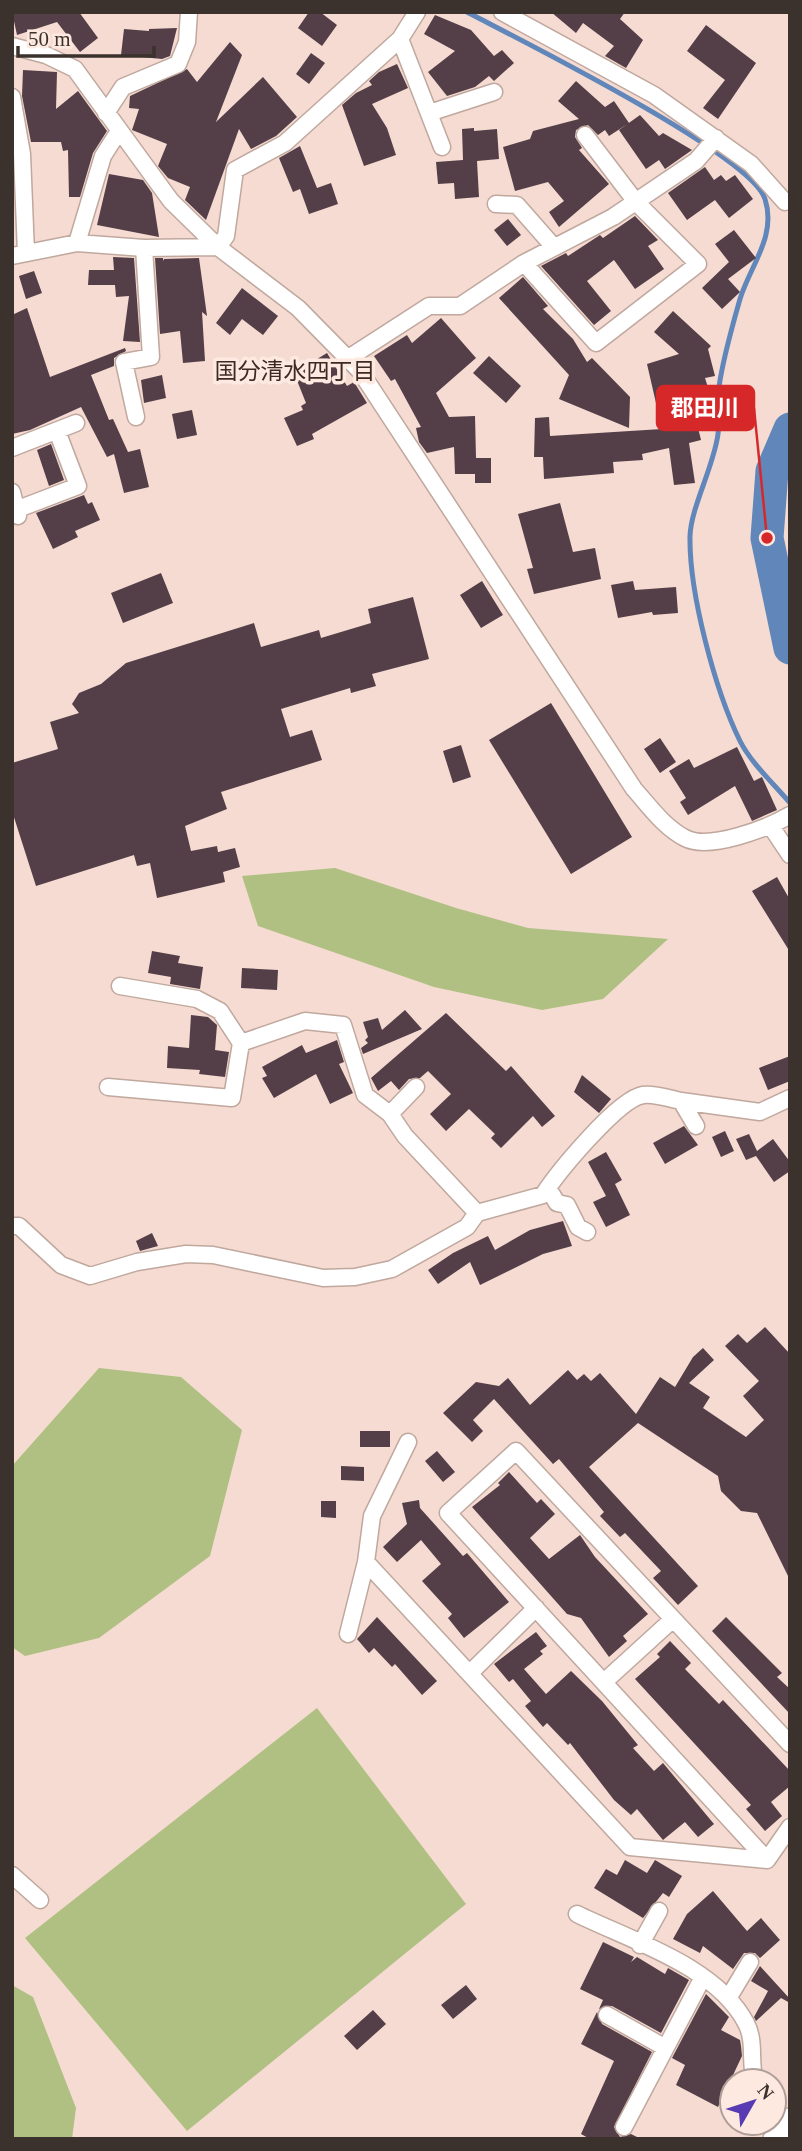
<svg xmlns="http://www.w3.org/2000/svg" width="802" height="2151" viewBox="0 0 802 2151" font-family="'Times New Roman','Noto Sans JP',serif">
<rect width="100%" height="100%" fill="#f5dbd1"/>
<path fill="#b0c083" d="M335,868L456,908L528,928L668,939L603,999L542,1010L434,987L258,926L242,876Z
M99,1368L181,1377L242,1430L210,1556L99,1638L25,1656L12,1647V1466Z
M317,1708L466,1904L187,2131L25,1938Z
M12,1985L33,1997L76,2108L72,2139H12Z"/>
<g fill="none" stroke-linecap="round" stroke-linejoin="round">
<path stroke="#6086ba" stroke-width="5" d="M467,12C518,39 750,154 765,199C777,236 750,266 740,299C732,327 723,358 719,387C717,403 720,419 718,434C714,466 691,507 690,536C689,593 715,690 740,741C751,763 774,784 790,803"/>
<path stroke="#6086ba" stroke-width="33" d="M790,429L772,471L767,538L790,648"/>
</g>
<path fill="#543f49" d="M12,12H79L98,38L80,52L57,22L17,35Z
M309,12H320L337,25L322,46L298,28Z
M551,12H625L620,19L643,40L626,68L605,56L614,46L583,23L576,33Z
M435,15L471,30L494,56L502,50L514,63L494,81L489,76L475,87L447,96L428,72L455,51L424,34Z
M706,25L756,63L718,119L703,108L725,80L687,51Z
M177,28L170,56L162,59L121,55L124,29L149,31V29Z
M230,42L242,55L216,122L263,77L297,117L276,136L251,149L239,129L206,220L185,200L190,187L168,178L158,166L167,144L132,130L139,109L129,108L130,96L187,69L197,82Z
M311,53L325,63L309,84L296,74Z
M397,64L408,88L372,104L387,128L396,155L364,166L342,105L356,93L372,85L369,81L379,72Z
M23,70L57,72L56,109L78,91L107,131L93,153L80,197H69L68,150L63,151L61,142H31L22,96Z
M576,81L605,107L614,101L629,123L609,136L605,130L598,135L588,125L576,130L575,137L582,148L579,150L609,184L559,227L549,212L564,201L548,182L515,191L503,147L530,139L533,131L579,119L558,101Z
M640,115L659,136L663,133L692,150L665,169L659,160L646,169L619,130Z
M474,128V131L497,129L499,159L477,161L479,197L455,199L454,183L438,184L436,162L463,160L462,129Z
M300,146L317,188L331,183L338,204L309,214L300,189L293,192L279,158Z
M705,167L714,180L721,175L726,181L735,175L753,199L729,218L715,200L687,220L668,193Z
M109,174L143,180L152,193L159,237L97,225Z
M635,216L658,240L648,246L664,269L635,289L614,260L587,281L611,311L594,325L541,266L566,253L568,256L600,235L603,238Z
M508,219L521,235L507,246L494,230Z
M734,230L756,258L728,279L740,292L722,309L702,288L729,262L715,244Z
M113,257L134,258L140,342L123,341L129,296L116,297L115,285H88L89,270H114Z
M155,258H163V261L164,259L199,258L207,316L202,312L205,361L183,363L180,331L160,334Z
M34,271L42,293L26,299L19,276Z
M523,277L548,306L543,309L573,339L587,362L592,358L630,397L629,428L559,399L569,375L499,298Z
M242,288L278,316L263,335L242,319L230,335L216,323Z
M27,308L50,377L125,348L126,351L114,358V366L91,375L109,420L113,419L128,452L140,449L149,487L124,493L114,454L107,457L81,407L30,430L12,434V315Z
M673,311L711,346L708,349L715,376L705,378L711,397L692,403L701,440L689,443L695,483L674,485L669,448L642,454L643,460L613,462L614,473L544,479L543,457H534L535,418L549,417L550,436L662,429L647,364L679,354L654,332Z
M441,318L476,358L436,393L449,417L475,416L476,458H491V483H475V474H455L454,447L427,453L419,442L416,428L421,427L395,379L391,381L374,356L407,335L412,343Z
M327,353L347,386L354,382L367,403L312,434L314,439L297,446L284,418L303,410L301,406L306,403L294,373Z
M489,356L521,386L506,403L473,373Z
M162,375L166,398L144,403L141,380Z
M192,410L197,435L177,439L172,414Z
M51,444L64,480L49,486L37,450Z
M84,495L88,504L92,502L100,520L75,531L78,537L53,549L36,513Z
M560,503L573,552L595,548L601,579L534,594L527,569L533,568L518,514Z
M161,573L173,603L123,623L111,593Z
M482,581L503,615L481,628L460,595Z
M633,581L635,590L676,587L678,613L653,615L652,612L618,618L611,585Z
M413,597L429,659L372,674L376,686L351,693L350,688L281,709L290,737L312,730L322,760L221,792L227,809L185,826L191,851L217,846L218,852L235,848L240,867L223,872L225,882L157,898L150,863L137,866L134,855L36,886L12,811V763L58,749L50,722L79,713L72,704L79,693L101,684L126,663L254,623L261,647L319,630L321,638L371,623L368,609Z
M551,703L632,837L571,874L489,740Z
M660,738L676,762L660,773L644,749Z
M461,745L471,777L453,783L443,751Z
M737,747L754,781L762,777L777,810L752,821L735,786L688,815L680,802L686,798L669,771L689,759L694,768Z
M777,877L790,900V952L752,891Z
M152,951L180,956L178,963L203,967L200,989L170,984L171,977L148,973Z
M242,968L278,970L277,990L241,988Z
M405,1010L422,1029L363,1054L361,1048L368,1043L365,1040L368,1037L363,1022L378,1018L382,1030Z
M446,1013L506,1071L511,1066L555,1116L542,1127L533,1116L501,1148L491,1138L495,1134L469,1109L446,1131L430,1114L451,1094L428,1071L420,1078L409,1079L399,1090L391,1081L378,1091L371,1078Z
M191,1015L208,1017L217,1025L215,1050L229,1052L225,1077L199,1074L200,1070L167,1068L168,1046L189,1048Z
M337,1040L344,1062L339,1064L353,1093L330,1104L316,1074L274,1098L262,1078L267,1076L262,1067L302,1045L306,1053Z
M790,1056V1081L768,1090L759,1068Z
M582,1075L611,1099L599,1113L574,1092Z
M684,1126L698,1145L665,1164L653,1143Z
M725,1131L734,1151L721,1157L712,1137Z
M749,1134L757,1151L773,1139L790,1162V1171L774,1182L756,1156L746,1160L736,1139Z
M606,1152L622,1180L615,1184L630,1215L606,1227L593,1202L606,1196L588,1162Z
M563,1221L572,1246L543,1254L480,1285L470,1262L438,1284L428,1270L453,1253L488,1236L495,1250L530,1230Z
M152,1233L158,1246L140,1251L136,1241Z
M765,1327L790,1354V1580L757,1513L741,1511L721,1491L718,1476L638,1423L589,1467L698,1586L678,1605L653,1578L661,1571L625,1533L620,1537L600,1516L604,1512L559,1459L553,1464L494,1399L473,1420L483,1431L472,1442L443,1413L476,1382L499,1386L508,1378L530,1405L568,1370L577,1380L584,1374L591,1381L600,1373L636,1414L660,1377L675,1387L693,1357L703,1348L714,1360L689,1383L710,1397L703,1408L746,1437L764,1420L743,1396L759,1381L725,1346L738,1334L747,1343Z
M360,1431H390V1447H360Z
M437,1451L455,1472L443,1482L425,1461Z
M341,1466L364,1467V1481L341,1480Z
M509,1472L537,1503L541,1499L555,1514L530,1538L549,1559L580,1535L595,1557L648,1614L623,1636L627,1641L609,1657L581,1618L567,1614L472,1507L500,1485L498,1483Z
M419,1500L420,1508L463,1556L467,1553L509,1602L464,1638L448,1618L452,1614L422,1581L441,1564L421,1540L397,1562L383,1547L407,1524L402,1503Z
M321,1501H336V1518L321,1517Z
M377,1617L437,1681L422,1695L395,1664L392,1667L374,1648L369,1653L357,1639Z
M726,1617L782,1673L777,1677L790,1689V1714L712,1631Z
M536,1632L547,1646L540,1651L543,1654L524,1669L546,1694L571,1671L602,1701L638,1745L633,1748L654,1771L663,1763L714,1824L698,1837L685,1822L663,1840L637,1809L631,1815L614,1800L570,1743L568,1745L547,1723L543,1727L525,1706L531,1701L513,1679L509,1682L494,1664Z
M670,1641L691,1663L685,1669L719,1704L723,1700L790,1771V1786L771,1802L782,1816L765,1831L746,1809L751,1805L635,1679L660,1657L657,1654Z
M625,1860L647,1873L655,1860L682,1876L669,1897L663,1893L643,1918L594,1888L606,1869L617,1875Z
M713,1891L747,1931L761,1918L780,1940L760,1958L755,1953H744L733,1969L703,1946L700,1953L673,1939L687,1914Z
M603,1942L634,1957L631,1962L637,1957L665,1974L668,1968L689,1980L661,2033L612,2006L599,2009L603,2000L580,1989Z
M760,1966L790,1999V2003L781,1998L756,2021L754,2017L768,1991L751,1981Z
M466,1985L477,1999L453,2019L441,2005Z
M706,1994L729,2017L721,2030L740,2040L741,2046L742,2056L718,2107L676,2085L685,2065L672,2058Z
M373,2010L386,2024L357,2050L344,2036Z
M597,2012L602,2024L652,2052L614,2127L620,2137L631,2134L641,2139H590L581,2134L614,2061L581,2044Z"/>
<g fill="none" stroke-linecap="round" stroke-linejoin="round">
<g stroke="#c0a89e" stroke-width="19">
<path id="street" d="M502,12L654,95L751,164L785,202
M400,39L442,147
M12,46L46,55L75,69L171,201L218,247L298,308L360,371L634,789C650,807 664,827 685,838C709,851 768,828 790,815
M12,97L22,154L26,253
M106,113L123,87L178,64L187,42L189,12
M429,113L494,92
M496,204L517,205L553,246
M77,243L103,156L119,131
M218,247L226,236L235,170L285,143L400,39L417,12
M12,256L77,243L144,248L218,247
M524,263L596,343L698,264L636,202L585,135
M347,359L429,306H460L524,263L613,217L696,161L716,138
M136,417L124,362L151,357L144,248
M12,448L76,423
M12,492L18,516
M18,509L78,486L57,431
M770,825L790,855
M120,986L197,999L220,1011L241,1043
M108,1087L232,1098L241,1043L305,1021L343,1025L365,1095L390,1114L405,1136L477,1213L543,1195C558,1172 618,1099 643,1095C654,1093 670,1099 681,1101
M390,1114L416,1087
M696,1126L681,1101L760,1112L790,1098
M548,1188L557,1203L567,1205L578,1227L587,1232
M12,1226H19L61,1265L90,1276L137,1262L186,1254L213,1255L323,1278L355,1277L392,1269L467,1227L477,1213
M408,1442L372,1516L366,1562L630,1847L767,1860
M348,1634L366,1562
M470,1673L536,1608
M605,1681L672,1620
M767,1860L448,1513L516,1451L790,1744
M767,1860L790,1827
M12,1875L40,1900
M577,1914C632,1941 716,1966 746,2023C756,2042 749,2062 755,2081
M640,1945L659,1911
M729,1997L750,1962
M607,2015L664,2047
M774,2110L787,2122
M624,2127L703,1977"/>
</g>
<g stroke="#c0a89e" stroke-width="24">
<path id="secondary" d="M774,2139L790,2119"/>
</g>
<use href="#street" stroke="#fff" stroke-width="16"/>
<use href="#secondary" stroke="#fff" stroke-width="21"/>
</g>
<g text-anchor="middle" stroke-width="7" stroke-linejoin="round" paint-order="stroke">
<g font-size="23" fill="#3e2a23" stroke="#fee9e1">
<text x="295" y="379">国分清水四丁目</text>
</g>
</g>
<path fill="none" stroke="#d62828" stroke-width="2.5" d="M767 538L754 408"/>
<circle fill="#d62828" stroke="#fee9e1" stroke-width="2.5" cx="767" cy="538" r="7"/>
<rect fill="#d62828" stroke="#d62828" stroke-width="2.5" x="657" y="386" width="97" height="44" rx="7"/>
<g font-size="23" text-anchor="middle" font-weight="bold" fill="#fff">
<text x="705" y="416">郡田川</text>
</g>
<rect width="802" height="2151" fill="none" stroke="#3b312d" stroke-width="28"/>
<g transform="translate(753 2102) rotate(51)"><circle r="33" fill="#fee9e1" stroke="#b09f99" stroke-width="2"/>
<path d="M0-5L12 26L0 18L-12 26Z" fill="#583bb3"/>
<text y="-10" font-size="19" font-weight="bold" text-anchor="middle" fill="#3b312d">N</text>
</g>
<path d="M18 46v10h136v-10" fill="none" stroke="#3b312d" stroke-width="3.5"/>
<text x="28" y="46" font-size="21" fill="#3b312d" stroke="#fee9e1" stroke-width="5" paint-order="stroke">50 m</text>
</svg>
